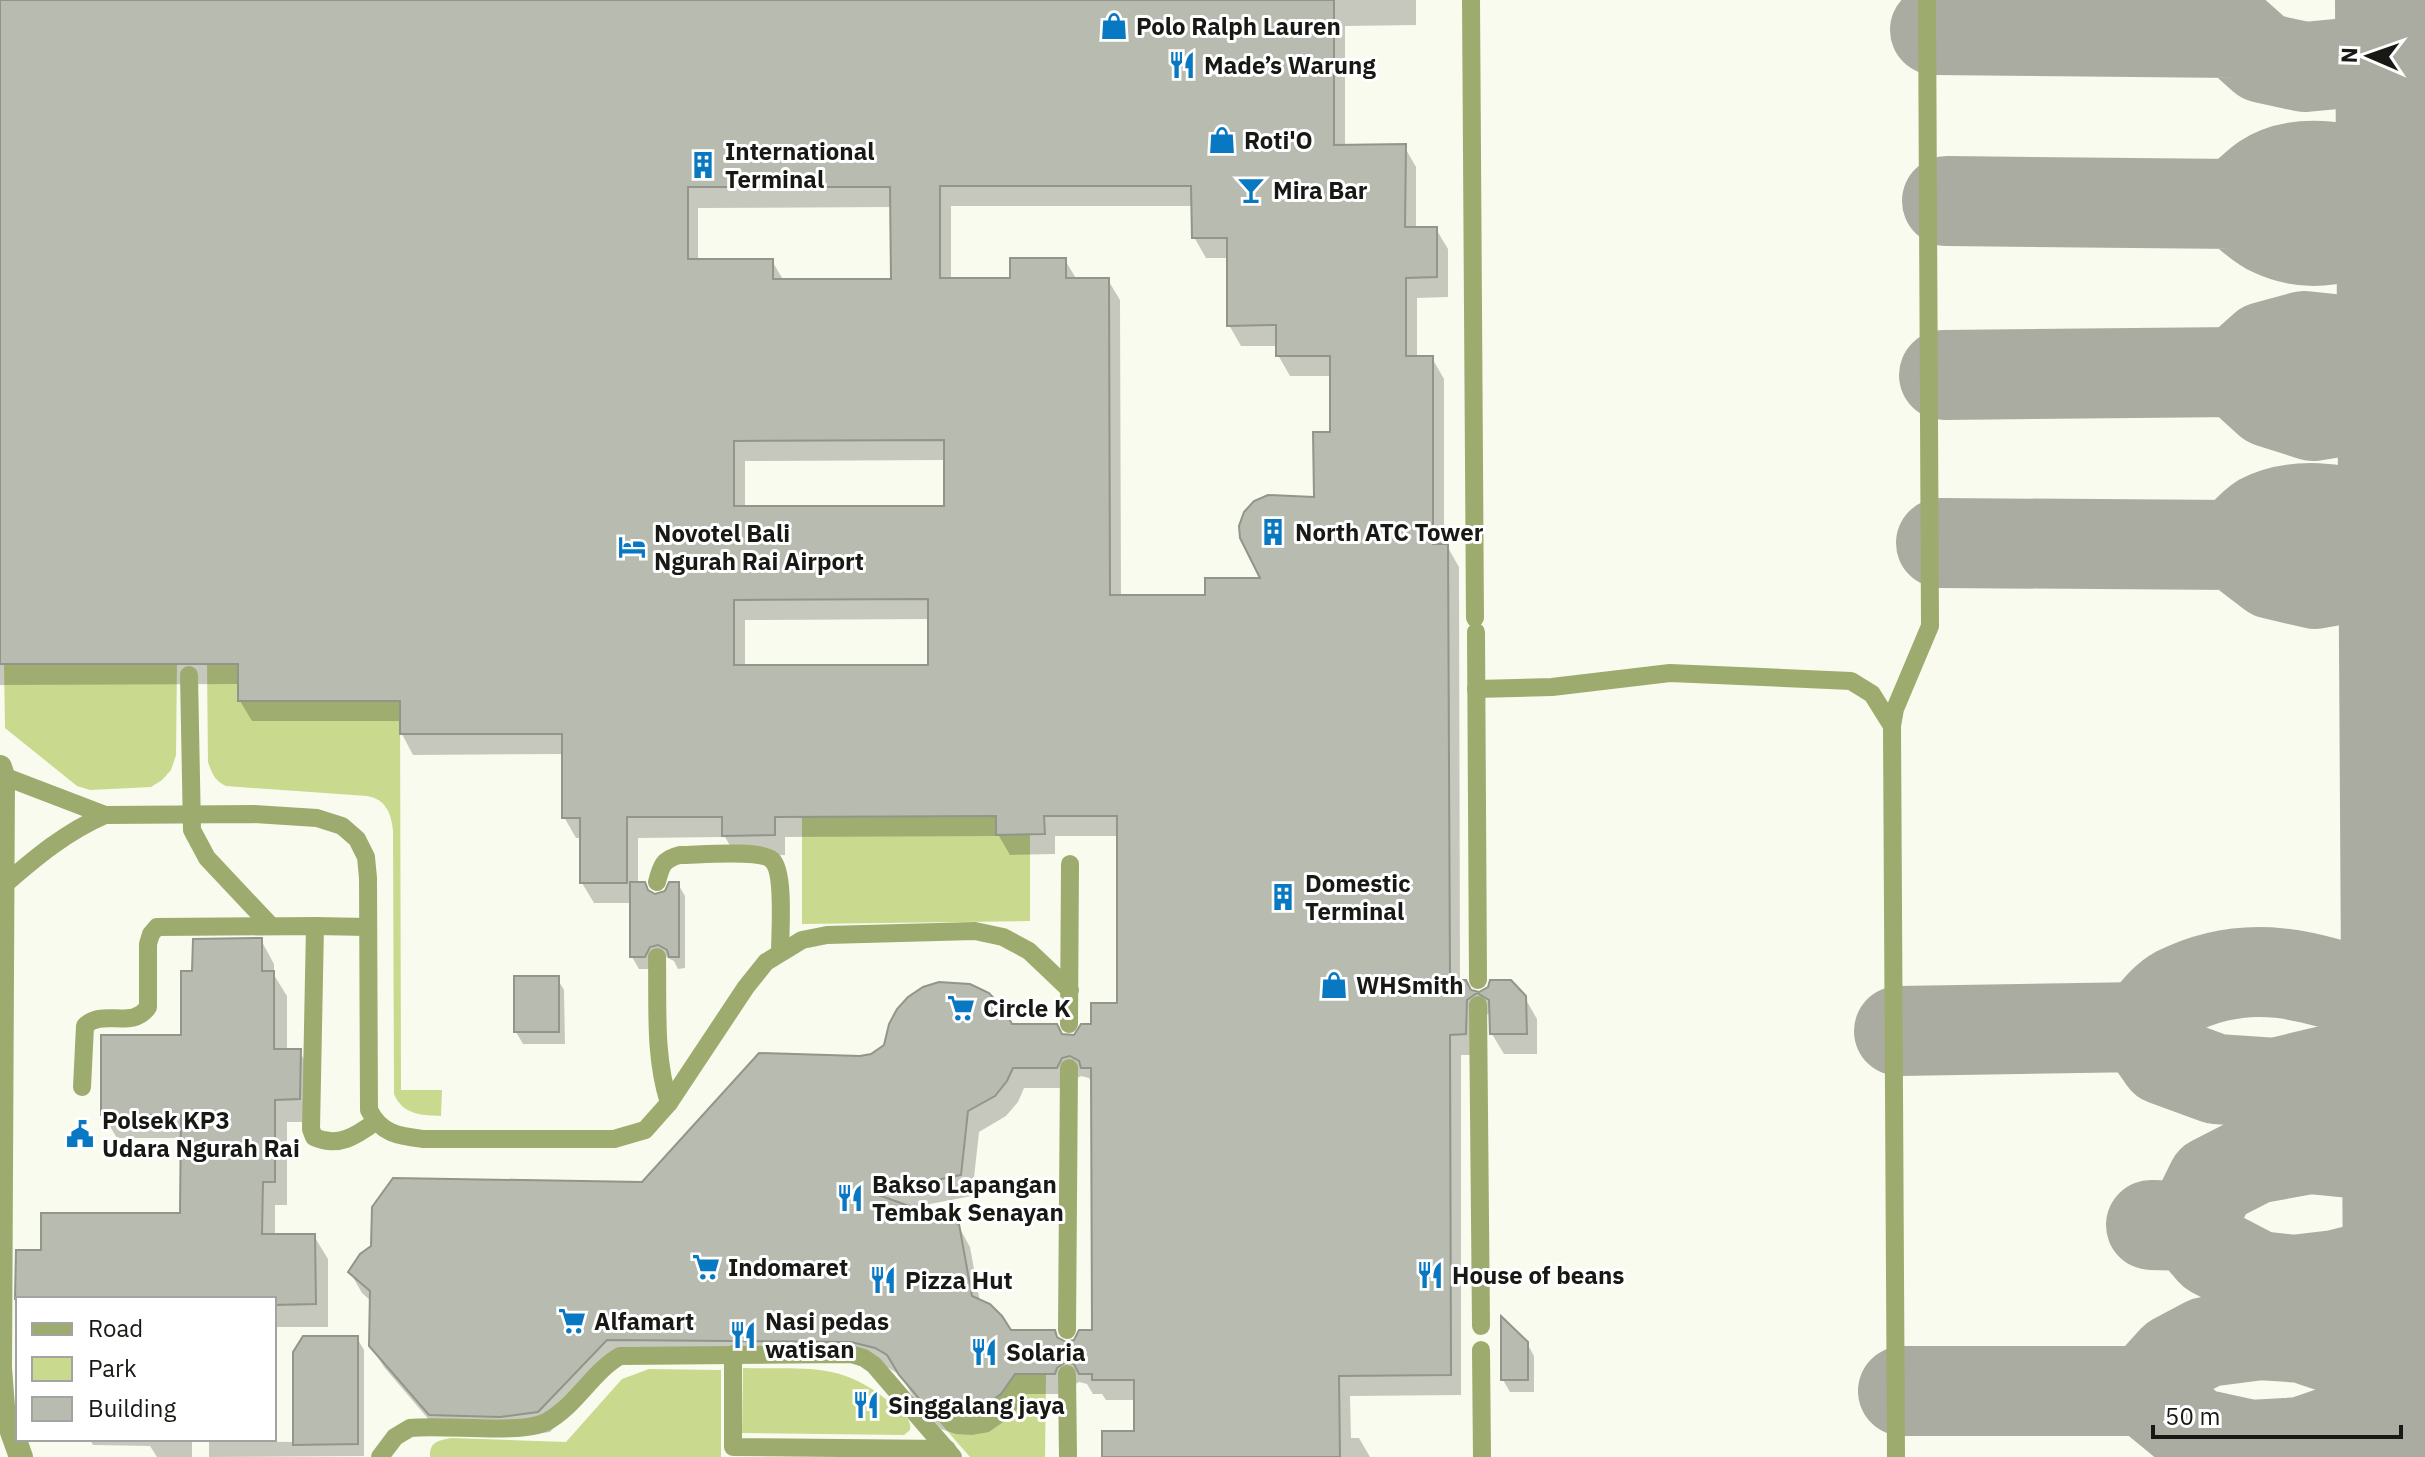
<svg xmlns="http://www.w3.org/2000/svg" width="2425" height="1457" viewBox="0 0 2425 1457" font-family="'IBM Plex Sans',sans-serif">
<rect width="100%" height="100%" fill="#f8fbee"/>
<g fill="#c9d98d">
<path d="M207 663H238L239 701H400L401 1090H442L441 1116C421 1115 403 1115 394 1094L393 830C391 812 385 799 367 796L226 786C215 781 212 774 208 762Z"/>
<polygon points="4,664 177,664 176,755 171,770 162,780 151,787 90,790 77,786 5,728"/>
<polygon points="996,816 996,835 1030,834 1030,921 802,924 802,817"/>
<path d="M743 1368C807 1370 842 1360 894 1406 903 1413 912 1419 910 1430L904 1435 742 1433Z"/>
<path d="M649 1369 721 1370V1457H430C429 1442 439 1440 452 1438L566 1442 622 1379Z"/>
<path d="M1013 1374H1046L1045 1457H970L928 1409C965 1421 996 1410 1013 1374Z"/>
</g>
<g fill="#0003" fill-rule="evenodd">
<path d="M0 0H1416V25L1345 26V147L1404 146 1416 167V229H1436L1448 249V297L1417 298V358H1432L1444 379V546H1447L1459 567 1460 982 1470 992 1479 994 1525 998 1537 1019V1054H1504L1492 1034 1491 1012 1478 1021 1477 1055H1461V1395L1350 1396 1351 1438H1359L1370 1457H1104L1136 1433V1400H1106L1102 1394H1093L1087 1384 1079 1382 1068 1388 1066 1394H1027L1013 1415 989 1432 972 1435 956 1434 941 1429 913 1396 901 1376 889 1368 876 1365 864 1362 619 1360 550 1432 513 1437 442 1435 384 1367 371 1346 372 1302 362 1293 350 1272 643 1184 860 1058 1012 1026 1063 1037 1077 1036 1119 1005V836H1055V854L1010 855 999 836 785 837V855L736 856 725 837 638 838V884L655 896 666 893 678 884 685 896V968L678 969 674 961 666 957 652 969H639L632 957V903H594L582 883V838H576L564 817V754L413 755 402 734V721H252L240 701V684L0 685ZM951 206H1193L1194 237 1206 258H1229V325L1241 346H1278V355L1290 376H1332V434L1316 499 1264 580 1207 597H1121L1120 300 1108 280H1077L1065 260 1012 280H951ZM893 207V281H784L772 261H698V208ZM946 460V508H745V461ZM930 619V667H745V620ZM1081 1076 1089 1078 1093 1085 1094 1332 1068 1344 1010 1332 980 1302 970 1247 958 1225 909 1208 972 1196 979 1132 1006 1116 1018 1102 1024 1088H1068L1070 1082Z"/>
<polygon points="261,940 274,964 274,975 287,996 287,1051 299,1051 313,1074 312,1122 287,1122 287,1205 275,1205 275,1236 314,1236 328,1259 328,1327 274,1327 274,1299 18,1300 18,1252 43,1252 182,1215 183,1138 117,1138 103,1115 183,1037 194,973"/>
<polygon points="557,978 564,990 565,1044 523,1044 516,1032"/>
<polygon points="357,1338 364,1350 364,1456 209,1457 209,1441 295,1442"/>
<polygon points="1527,1343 1534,1356 1534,1392 1510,1392 1503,1380"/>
<polygon points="90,1439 192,1439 192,1457 157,1457 150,1446 93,1445"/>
</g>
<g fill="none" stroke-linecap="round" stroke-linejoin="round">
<g stroke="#aaaca2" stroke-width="90">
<polyline points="2380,0 2389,1457"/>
<polyline points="1935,30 2235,33 2263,58 2305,67 2347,63 2380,48"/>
<path d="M1947 201 2235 204C2246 212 2258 225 2271 231 2309 249 2347 240 2382 221"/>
<path d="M2235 204C2245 196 2254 186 2264 179 2299 156 2345 168 2381 177"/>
<polyline points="2236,372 2264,347 2304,336 2333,339 2382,354"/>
<polyline points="1944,375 2236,372 2269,402 2313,416 2356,409 2383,390"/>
<polyline points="1941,543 2234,545 2272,574 2315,584 2354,577 2384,564"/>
<path d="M2234 545C2242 537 2251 525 2261 519 2299 499 2345 511 2384 519"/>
<path d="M2141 1027C2152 1016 2163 999 2176 992 2251 954 2314 977 2387 1002"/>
<polyline points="1899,1031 2141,1027 2164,1060 2216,1079 2275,1083 2338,1068 2387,1038"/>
<polyline points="2151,1225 2190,1226 2212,1252 2258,1276 2294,1280 2336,1275 2388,1262"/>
<polyline points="2190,1226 2212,1181 2255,1159 2310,1149 2361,1154 2388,1166"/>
<polyline points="1903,1391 2145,1391 2196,1433 2251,1445 2301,1442 2389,1412"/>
<polyline points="2145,1391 2174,1359 2206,1342 2260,1335 2303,1338 2389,1367"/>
</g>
</g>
<g fill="#b8bbaf" stroke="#929589" stroke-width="2" fill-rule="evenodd">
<path d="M0 0H1334V145L1406 144 1405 227H1437V277L1406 278V356H1433V544H1448L1450 980H1466L1471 990 1479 992 1488 987 1490 980H1511L1526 996 1527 1034H1490L1489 1000 1477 993 1467 1000 1466 1034 1450 1035 1451 1375 1339 1376 1340 1457H1102V1431H1134V1380H1092V1374H1079L1074 1364 1066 1362 1057 1368 1055 1374H1015L1001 1394 977 1411 959 1415 943 1414 927 1408 899 1375 887 1355 875 1348 851 1342 607 1340 538 1412 500 1417 429 1415 369 1346 370 1291 348 1272 360 1254 371 1246 372 1207 393 1178 642 1182 759 1053 860 1056 871 1054 884 1045 889 1024 897 1009 908 997 923 987 939 982 970 984 989 993 1003 1008 1012 1024H1057L1062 1034 1074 1035 1081 1024H1091V1003H1117V816H1044L1045 834 996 835V816L775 817V835L722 836V817H627V883H580V818H562V734H400V701H238V664H0ZM940 186H1191L1192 238H1227V326L1276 325V356H1330V432H1313L1314 497 1268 495 1254 501 1244 512 1239 526 1240 538 1260 578H1205V595H1110L1109 278H1066V258H1010V278H940ZM688 187H890L891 279H773V259H688ZM944 440V506H734V441ZM928 599V665H734V600ZM1070 1056 1079 1061 1081 1068H1091L1092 1330H1079L1074 1340 1066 1342 1057 1337 1055 1330H1011L1002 1316 990 1304 972 1296 959 1224 873 1193 961 1175 968 1111 995 1096 1007 1081 1013 1068H1057L1062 1058Z"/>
<polygon points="630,882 645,882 648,890 655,894 665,891 669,882 679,882 679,957 669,957 667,950 658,945 650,947 645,957 630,957"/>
<polygon points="262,938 262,971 274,971 274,1049 301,1049 300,1099 275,1100 275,1182 263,1182 262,1234 315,1234 316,1304 274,1305 274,1299 15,1299 16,1250 41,1250 41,1213 180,1213 181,1115 101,1115 101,1035 181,1035 181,971 192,971 193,939"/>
<rect x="514" y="976" width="45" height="56"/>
<polygon points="1501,1316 1528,1342 1528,1380 1501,1380"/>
<polygon points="303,1336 358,1336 358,1444 293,1445 293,1352"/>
</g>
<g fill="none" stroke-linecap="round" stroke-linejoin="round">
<g stroke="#9eab6e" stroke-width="18">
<polyline points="1471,0 1475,618"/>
<polyline points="1476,632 1478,980"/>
<polyline points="189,675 192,830 207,858 271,926"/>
<polyline points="1476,689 1552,687 1670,673 1851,681 1872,694 1892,726"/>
<path d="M3 776 105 815 254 814 317 818 342 826 357 839 366 857 368 878 369 1110C381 1134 399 1136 423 1139H614L645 1130 669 1103 746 987 766 962 802 940 827 935 975 931 1003 937 1029 951 1070 990"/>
<path d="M657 882C661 866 663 859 680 855 698 855 760 849 772 860 785 872 780 933 780 952"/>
<path d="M4 885C36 857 66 832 105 815"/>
<polyline points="315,926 368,927"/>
<path d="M657 957C658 1007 654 1056 669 1103"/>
<polyline points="1478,1005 1481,1326"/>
<polyline points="1069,1024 1070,864"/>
<path d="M82 1087 85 1026C102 1008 133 1030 148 1007V944L151 934 157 927 315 926 311 1129 314 1137C338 1148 356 1136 375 1122"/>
<polyline points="1067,1330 1069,1068"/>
<polyline points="1481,1350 1482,1457"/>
<polyline points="733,1354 733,1447 947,1449"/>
<polyline points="1067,1374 1068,1457"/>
<path d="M380 1457 395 1437 410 1428C444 1424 520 1435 546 1422 576 1406 592 1372 620 1356L851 1354 864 1358 874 1365 953 1457"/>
<polyline points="1896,1457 1892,726 1895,709 1930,626 1927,0"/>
</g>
<polyline stroke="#9eab6e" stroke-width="24" points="0,767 3,776 0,1368 3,1407 21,1457"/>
</g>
<defs>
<g id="shop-bare" transform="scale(2.16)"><path d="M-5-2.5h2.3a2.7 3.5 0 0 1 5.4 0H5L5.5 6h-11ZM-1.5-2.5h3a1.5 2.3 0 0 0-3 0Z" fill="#0978c2" stroke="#fff" stroke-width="2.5" paint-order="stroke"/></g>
<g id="restaurant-bare" transform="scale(2.16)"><path d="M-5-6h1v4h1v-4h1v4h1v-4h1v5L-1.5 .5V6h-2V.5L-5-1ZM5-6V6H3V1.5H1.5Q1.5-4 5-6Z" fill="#0978c2" stroke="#fff" stroke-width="2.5" paint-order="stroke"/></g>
<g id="building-bare" transform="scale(2.16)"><path d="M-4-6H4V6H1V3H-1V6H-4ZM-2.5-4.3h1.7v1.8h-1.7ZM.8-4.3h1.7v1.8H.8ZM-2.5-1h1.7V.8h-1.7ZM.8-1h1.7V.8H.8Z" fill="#0978c2" stroke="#fff" stroke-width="2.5" paint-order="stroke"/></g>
<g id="bar-bare" transform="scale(2.16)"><path d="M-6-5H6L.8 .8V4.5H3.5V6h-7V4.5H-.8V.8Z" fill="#0978c2" stroke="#fff" stroke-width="2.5" paint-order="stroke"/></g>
<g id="hotel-bare" transform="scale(2.16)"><path d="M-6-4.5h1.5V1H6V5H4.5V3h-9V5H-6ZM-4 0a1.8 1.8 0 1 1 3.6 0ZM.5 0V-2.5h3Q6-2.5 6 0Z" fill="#0978c2" stroke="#fff" stroke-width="2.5" paint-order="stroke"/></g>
<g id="supermarket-bare" transform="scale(2.16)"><path d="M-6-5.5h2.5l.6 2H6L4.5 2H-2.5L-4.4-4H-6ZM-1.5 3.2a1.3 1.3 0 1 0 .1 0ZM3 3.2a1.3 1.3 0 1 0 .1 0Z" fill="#0978c2" stroke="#fff" stroke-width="2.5" paint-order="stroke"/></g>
<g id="civic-bare" transform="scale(2.16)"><path d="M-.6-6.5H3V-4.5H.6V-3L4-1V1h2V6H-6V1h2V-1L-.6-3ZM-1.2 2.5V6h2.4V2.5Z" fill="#0978c2" stroke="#fff" stroke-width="2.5" paint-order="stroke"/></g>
</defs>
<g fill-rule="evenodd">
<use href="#shop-bare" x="1114" y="26"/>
<use href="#restaurant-bare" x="1182" y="65"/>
<use href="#shop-bare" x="1222" y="140"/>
<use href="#building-bare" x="703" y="165"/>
<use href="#bar-bare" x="1251" y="190"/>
<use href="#building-bare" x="1273" y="532"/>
<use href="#hotel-bare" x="632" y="547"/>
<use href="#building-bare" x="1283" y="897"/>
<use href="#shop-bare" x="1334" y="985"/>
<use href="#supermarket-bare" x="961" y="1008"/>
<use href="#civic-bare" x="80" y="1134"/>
<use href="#restaurant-bare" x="850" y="1198"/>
<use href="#supermarket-bare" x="706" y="1267"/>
<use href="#restaurant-bare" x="1430" y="1275"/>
<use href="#restaurant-bare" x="883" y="1280"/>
<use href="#supermarket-bare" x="572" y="1321"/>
<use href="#restaurant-bare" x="743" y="1335"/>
<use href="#restaurant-bare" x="984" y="1352"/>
<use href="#restaurant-bare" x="866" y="1405"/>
</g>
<g text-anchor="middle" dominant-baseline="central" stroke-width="6" stroke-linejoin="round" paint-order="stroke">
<g font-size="24" font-weight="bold" fill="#181914" stroke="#fff" text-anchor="start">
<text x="1136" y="26">Polo Ralph Lauren</text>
<text x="1204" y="65">Made’s Warung</text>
<text x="1244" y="140">Roti'O</text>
<text x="725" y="151">International<tspan x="725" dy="28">Terminal</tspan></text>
<text x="1273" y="190">Mira Bar</text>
<text x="1295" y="532">North ATC Tower</text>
<text x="654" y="533">Novotel Bali<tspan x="654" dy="28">Ngurah Rai Airport</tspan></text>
<text x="1305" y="883">Domestic<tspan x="1305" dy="28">Terminal</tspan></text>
<text x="1356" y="985">WHSmith</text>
<text x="983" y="1008">Circle K</text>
<text x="102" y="1120">Polsek KP3<tspan x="102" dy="28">Udara Ngurah Rai</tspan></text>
<text x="872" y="1184">Bakso Lapangan<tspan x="872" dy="28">Tembak Senayan</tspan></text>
<text x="728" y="1267">Indomaret</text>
<text x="1452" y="1275">House of beans</text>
<text x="905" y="1280">Pizza Hut</text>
<text x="594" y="1321">Alfamart</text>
<text x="765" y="1321">Nasi pedas<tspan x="765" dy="28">watisan</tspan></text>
<text x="1006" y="1352">Solaria</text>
<text x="888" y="1405">Singgalang jaya</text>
</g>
</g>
<rect x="16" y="1297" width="260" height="144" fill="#ffffff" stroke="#a3a3a1" stroke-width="2"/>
<rect x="32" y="1323" width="40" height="12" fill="#9eab6e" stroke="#a3a3a1" stroke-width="2"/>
<text x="88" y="1337" font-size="24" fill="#181914">Road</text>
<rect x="32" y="1357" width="40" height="24" fill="#c9d98d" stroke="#a3a3a1" stroke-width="2"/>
<text x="88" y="1377" font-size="24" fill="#181914">Park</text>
<rect x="32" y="1397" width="40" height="24" fill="#b8bbaf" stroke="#a3a3a1" stroke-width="2"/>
<text x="88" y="1417" font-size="24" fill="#181914">Building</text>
<g transform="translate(2369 56) rotate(272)" stroke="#ffffff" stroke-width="6" paint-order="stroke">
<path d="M0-6L14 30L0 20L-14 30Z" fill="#181914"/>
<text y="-12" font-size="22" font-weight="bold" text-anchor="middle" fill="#181914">N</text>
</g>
<path d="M2153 1425v12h248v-12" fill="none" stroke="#181914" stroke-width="4"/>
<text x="2165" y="1425" font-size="24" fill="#181914" stroke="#ffffff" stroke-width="6" paint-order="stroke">50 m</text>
</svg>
